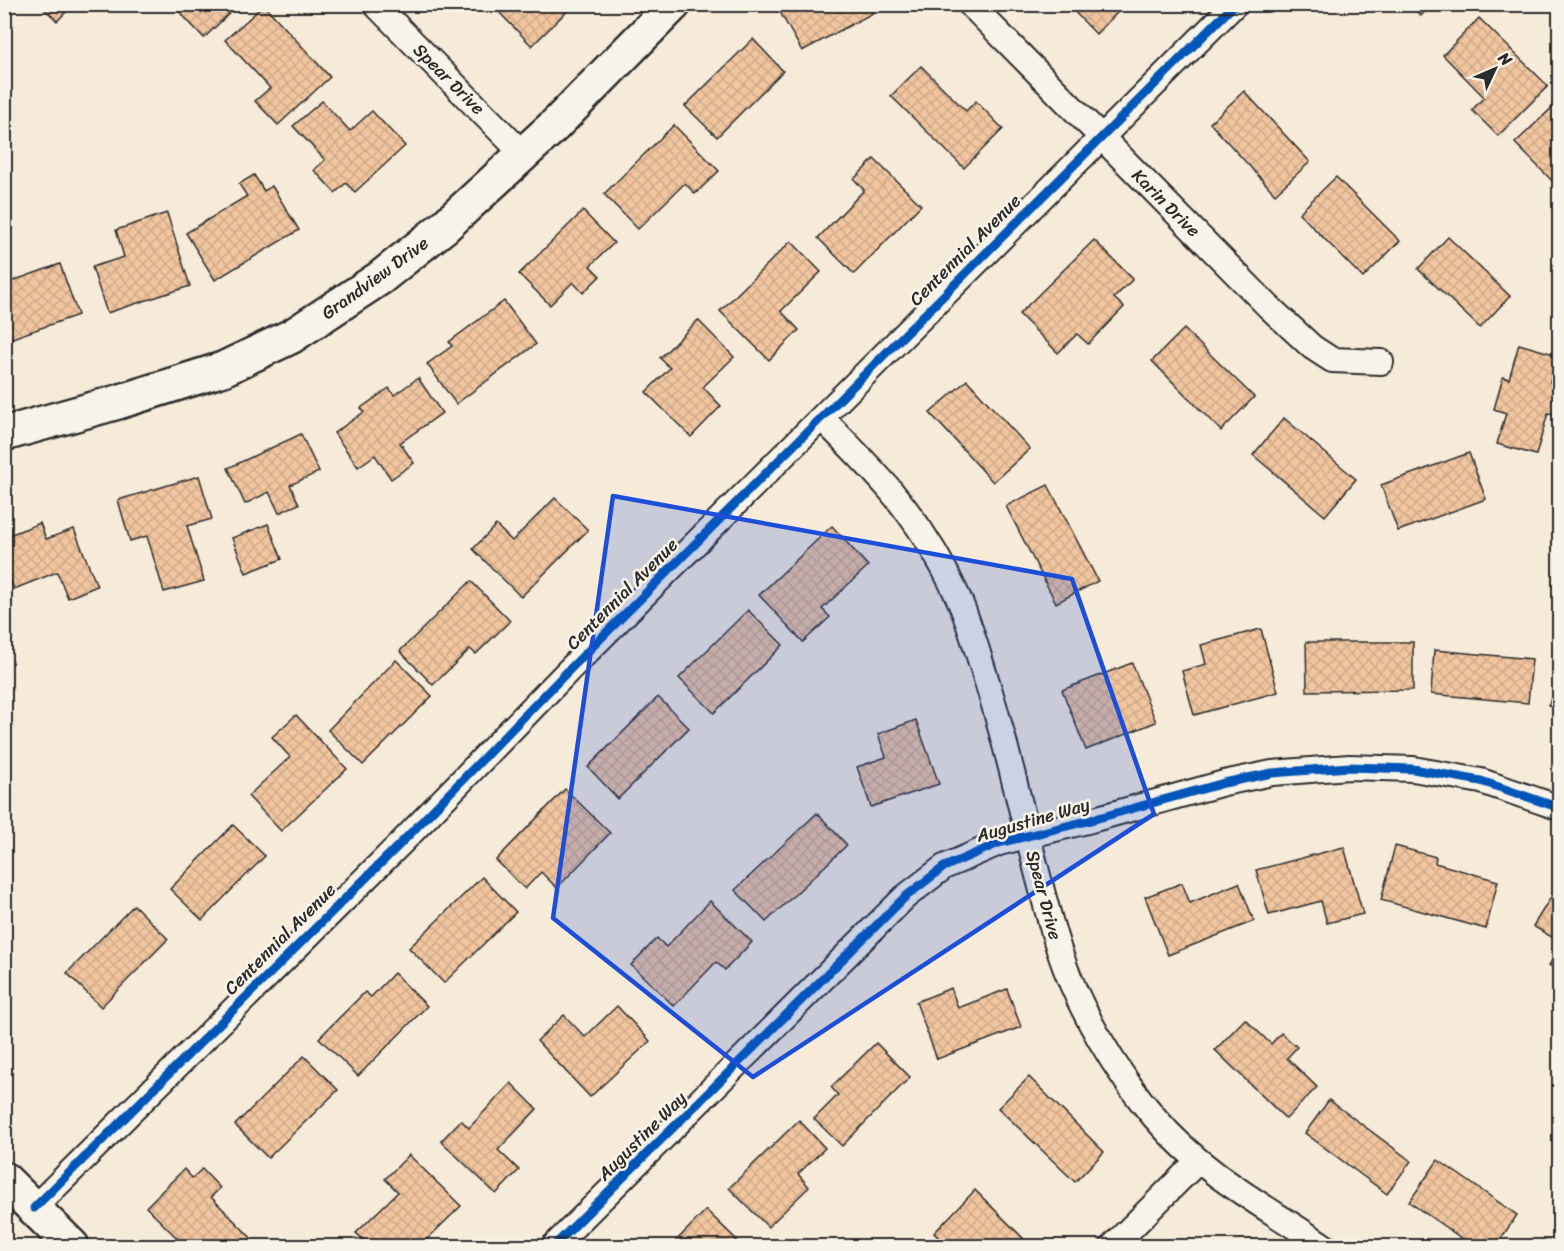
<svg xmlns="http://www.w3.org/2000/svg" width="1564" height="1251" viewBox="0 0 1564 1251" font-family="Sriracha,sans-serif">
<defs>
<pattern id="building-cross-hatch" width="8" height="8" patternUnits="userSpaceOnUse" patternTransform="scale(1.5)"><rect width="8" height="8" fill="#f0c59f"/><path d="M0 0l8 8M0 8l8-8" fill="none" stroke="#cea989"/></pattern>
</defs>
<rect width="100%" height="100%" fill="#f6ead9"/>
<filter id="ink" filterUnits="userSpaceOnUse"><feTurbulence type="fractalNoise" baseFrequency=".0167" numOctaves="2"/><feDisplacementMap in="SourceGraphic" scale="12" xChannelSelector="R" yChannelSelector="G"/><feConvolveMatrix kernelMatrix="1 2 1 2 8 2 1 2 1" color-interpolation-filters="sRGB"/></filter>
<g filter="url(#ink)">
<g fill="url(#building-cross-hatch)" stroke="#2b2b2b" stroke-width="1.5">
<polygon points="40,4 74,4 57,21"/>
<polygon points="172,4 239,4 204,38"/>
<polygon points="503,4 574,4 532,46 497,10"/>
<polygon points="793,4 868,4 873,13 802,51 780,12"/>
<polygon points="1067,4 1126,4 1096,34"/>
<polygon points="1410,4 1432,4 1421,16"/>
<polygon points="264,5 330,77 278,125 255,101 270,88 225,40"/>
<polygon points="1479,18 1548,86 1498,136 1472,110 1484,97 1443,55"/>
<polygon points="753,39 783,71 717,137 685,106"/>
<polygon points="921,66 966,111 976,101 1003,129 964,168 891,96"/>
<polygon points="1244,91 1310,162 1275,194 1210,123"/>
<polygon points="1560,100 1560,189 1515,143"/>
<polygon points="322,101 350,131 372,111 405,146 355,192 346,183 335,193 314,170 325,160 293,126"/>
<polygon points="674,125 719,171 695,194 685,183 638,229 604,194"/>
<polygon points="874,159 921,205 854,274 818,238 864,190 854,179"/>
<polygon points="254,175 264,191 272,186 299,230 215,280 186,233 247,196 239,184"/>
<polygon points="1336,177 1400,241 1363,278 1299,213"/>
<polygon points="583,211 614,243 590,266 600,276 583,293 573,282 550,305 519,274"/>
<polygon points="167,213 190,286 107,313 92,267 124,257 116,230"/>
<polygon points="1448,237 1510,296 1480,328 1418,269"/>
<polygon points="1094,240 1133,279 1114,298 1124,307 1088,344 1077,334 1058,353 1019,314"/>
<polygon points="791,241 821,272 781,311 799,330 769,360 720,311"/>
<polygon points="60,264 78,315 4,341 4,284"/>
<polygon points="504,301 536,344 456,404 427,364 452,346 449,342"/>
<polygon points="698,320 734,357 703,387 721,406 691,437 646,392 670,368 660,358"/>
<polygon points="1184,329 1254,397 1221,431 1152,361"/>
<polygon points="1519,344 1557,355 1550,382 1560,385 1560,416 1548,413 1536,455 1497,444 1506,413 1494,409 1503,377 1509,379"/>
<polygon points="418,378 442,413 400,443 414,463 391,479 375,455 358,467 334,433 364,412 361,408 389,388 394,395"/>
<polygon points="967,380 1030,449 993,482 930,413"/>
<polygon points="1284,418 1356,479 1325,516 1253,455"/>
<polygon points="301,434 319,472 290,485 299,504 279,513 269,492 245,504 228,468"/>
<polygon points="1469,453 1486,499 1398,531 1381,485"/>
<polygon points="199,476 212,519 187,526 204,581 164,592 147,536 130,541 118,500"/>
<polygon points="1048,485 1098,581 1056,603 1006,506"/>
<polygon points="555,498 588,530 521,597 473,549 496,525 512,541"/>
<polygon points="40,523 46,539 74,529 97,586 68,598 57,572 14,589 4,564 4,537"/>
<polygon points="268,524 282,559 246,573 232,538"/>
<polygon points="832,526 868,566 822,609 830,617 803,642 759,595"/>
<polygon points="471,581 510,621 476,654 470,649 433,685 400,651"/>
<polygon points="748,610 783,645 714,713 679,678"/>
<polygon points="1261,629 1278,692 1194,715 1182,671 1206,664 1201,645"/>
<polygon points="1306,642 1413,642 1413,690 1307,691"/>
<polygon points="1434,650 1532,659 1528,703 1431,694"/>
<polygon points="396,660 432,696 363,765 328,730"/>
<polygon points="1132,663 1156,722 1086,750 1062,690"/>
<polygon points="1560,683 1560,711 1548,705"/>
<polygon points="658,697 689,728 618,799 588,767"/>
<polygon points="296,715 347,769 281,831 248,796 290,757 272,737"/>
<polygon points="916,720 939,784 871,807 857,767 886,757 878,734"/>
<polygon points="565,789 610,833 557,888 541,872 525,889 496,860"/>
<polygon points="817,813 847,845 766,922 735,890"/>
<polygon points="233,825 265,856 202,920 170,889"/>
<polygon points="1395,846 1436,857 1435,863 1498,881 1486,929 1381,900"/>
<polygon points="1344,847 1363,914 1327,923 1321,901 1269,915 1256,870"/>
<polygon points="482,877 516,912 444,983 409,948"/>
<polygon points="1182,883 1190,903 1239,883 1254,921 1168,955 1145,897"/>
<polygon points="1556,889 1560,891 1560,942 1533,926"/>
<polygon points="710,901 752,942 725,970 716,962 674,1006 631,965 657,938 666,947"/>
<polygon points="134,905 168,939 101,1007 67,973"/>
<polygon points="1560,949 1560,972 1549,965"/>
<polygon points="394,973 427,1006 358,1076 319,1038 365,992 371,997"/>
<polygon points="951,988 958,1008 1007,989 1021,1027 937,1059 916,1002"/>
<polygon points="617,1006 650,1041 590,1097 537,1041 564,1015 585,1037"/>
<polygon points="1245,1019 1271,1044 1281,1033 1297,1047 1287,1058 1317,1087 1286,1119 1215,1050"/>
<polygon points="876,1043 910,1077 842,1146 814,1119 838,1095 831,1087"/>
<polygon points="304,1056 338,1090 268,1158 235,1125"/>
<polygon points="1029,1077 1104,1152 1075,1182 998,1108"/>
<polygon points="511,1083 537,1109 498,1150 519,1170 496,1194 441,1141 461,1120 469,1128"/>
<polygon points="1329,1100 1411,1161 1387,1194 1305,1133"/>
<polygon points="799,1120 825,1148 798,1174 809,1187 768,1227 729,1188"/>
<polygon points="409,1155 461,1206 421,1245 423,1246 370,1246 356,1233 398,1192 385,1179"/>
<polygon points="1438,1160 1517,1215 1496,1246 1473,1246 1409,1202"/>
<polygon points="184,1169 192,1178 202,1169 220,1188 211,1197 257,1244 254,1246 185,1246 146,1207"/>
<polygon points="975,1190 1023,1238 1014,1246 947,1246 934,1233"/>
<polygon points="706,1210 737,1240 730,1246 671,1246"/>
</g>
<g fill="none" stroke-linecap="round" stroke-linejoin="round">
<g stroke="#2b2b2b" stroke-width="28">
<g id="street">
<polyline points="375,4 523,154"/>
<polyline points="970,4 1269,307 1312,347 1332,360 1381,362"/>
<path d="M822 418C845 442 869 465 891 491 917 522 941 560 958 597 970 624 978 654 987 682 1015 770 1031 862 1059 950 1078 1008 1116 1073 1156 1119 1205 1176 1264 1205 1324 1246"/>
<polyline points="34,1208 404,840 568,671 1235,4"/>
<polyline points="554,1246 905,897 944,867 999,843 1091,820 1224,783 1272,773 1349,767 1413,769 1481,781 1560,808"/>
<polyline points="1113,1246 1198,1161"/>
</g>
</g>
<g stroke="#2b2b2b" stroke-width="38">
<g id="secondary">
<polyline points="4,434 118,402 223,369 292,336 380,278 444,227 555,125 674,4"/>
<polyline points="4,1179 72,1246"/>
</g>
</g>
<use href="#street" stroke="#f7f3e8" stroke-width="24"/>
<use href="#secondary" stroke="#f7f3e8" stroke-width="33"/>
<g stroke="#f7f3e8" stroke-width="13">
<g id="cycleway">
<polyline points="34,1208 404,840 568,671 1235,4"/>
<polyline points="554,1246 905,897 944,867 999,843 1091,820 1224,783 1272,773 1349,767 1413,769 1481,781 1560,808"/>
</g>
</g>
<use href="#cycleway" stroke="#0057b8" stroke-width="9"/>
</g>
</g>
<path fill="#1d4ed8" fill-opacity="0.2" stroke="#1d4ed8" stroke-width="4.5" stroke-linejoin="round" d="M613 496 1072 579 1154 814 753 1077 553 918Z"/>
<g text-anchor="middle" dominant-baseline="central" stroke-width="5" stroke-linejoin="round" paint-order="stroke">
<g font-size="18" fill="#2b2b2b" stroke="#f7f3e8">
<text transform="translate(449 79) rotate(45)">Spear Drive</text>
<text transform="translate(1166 203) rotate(45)">Karin Drive</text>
<text transform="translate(965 250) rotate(-45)">Centennial Avenue</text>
<text transform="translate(375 278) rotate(-36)">Grandview Drive</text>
<text transform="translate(622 594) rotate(-45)">Centennial Avenue</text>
<text transform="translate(1033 820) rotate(-16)">Augustine Way</text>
<text transform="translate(1044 895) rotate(75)">Spear Drive</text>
<text transform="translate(280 939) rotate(-45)">Centennial Avenue</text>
<text transform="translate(642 1136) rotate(-45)">Augustine Way</text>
</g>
</g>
<rect width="1564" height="1251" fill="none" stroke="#f7f3e8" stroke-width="24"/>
<rect x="12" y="12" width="1540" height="1227" fill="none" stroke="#2b2b2b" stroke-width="2" filter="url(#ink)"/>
<g transform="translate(1495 69) rotate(46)" stroke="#f7f3e8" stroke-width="4.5" paint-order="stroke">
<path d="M0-4.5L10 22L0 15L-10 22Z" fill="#2b2b2b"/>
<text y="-9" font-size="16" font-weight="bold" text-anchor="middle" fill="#2b2b2b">N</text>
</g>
</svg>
